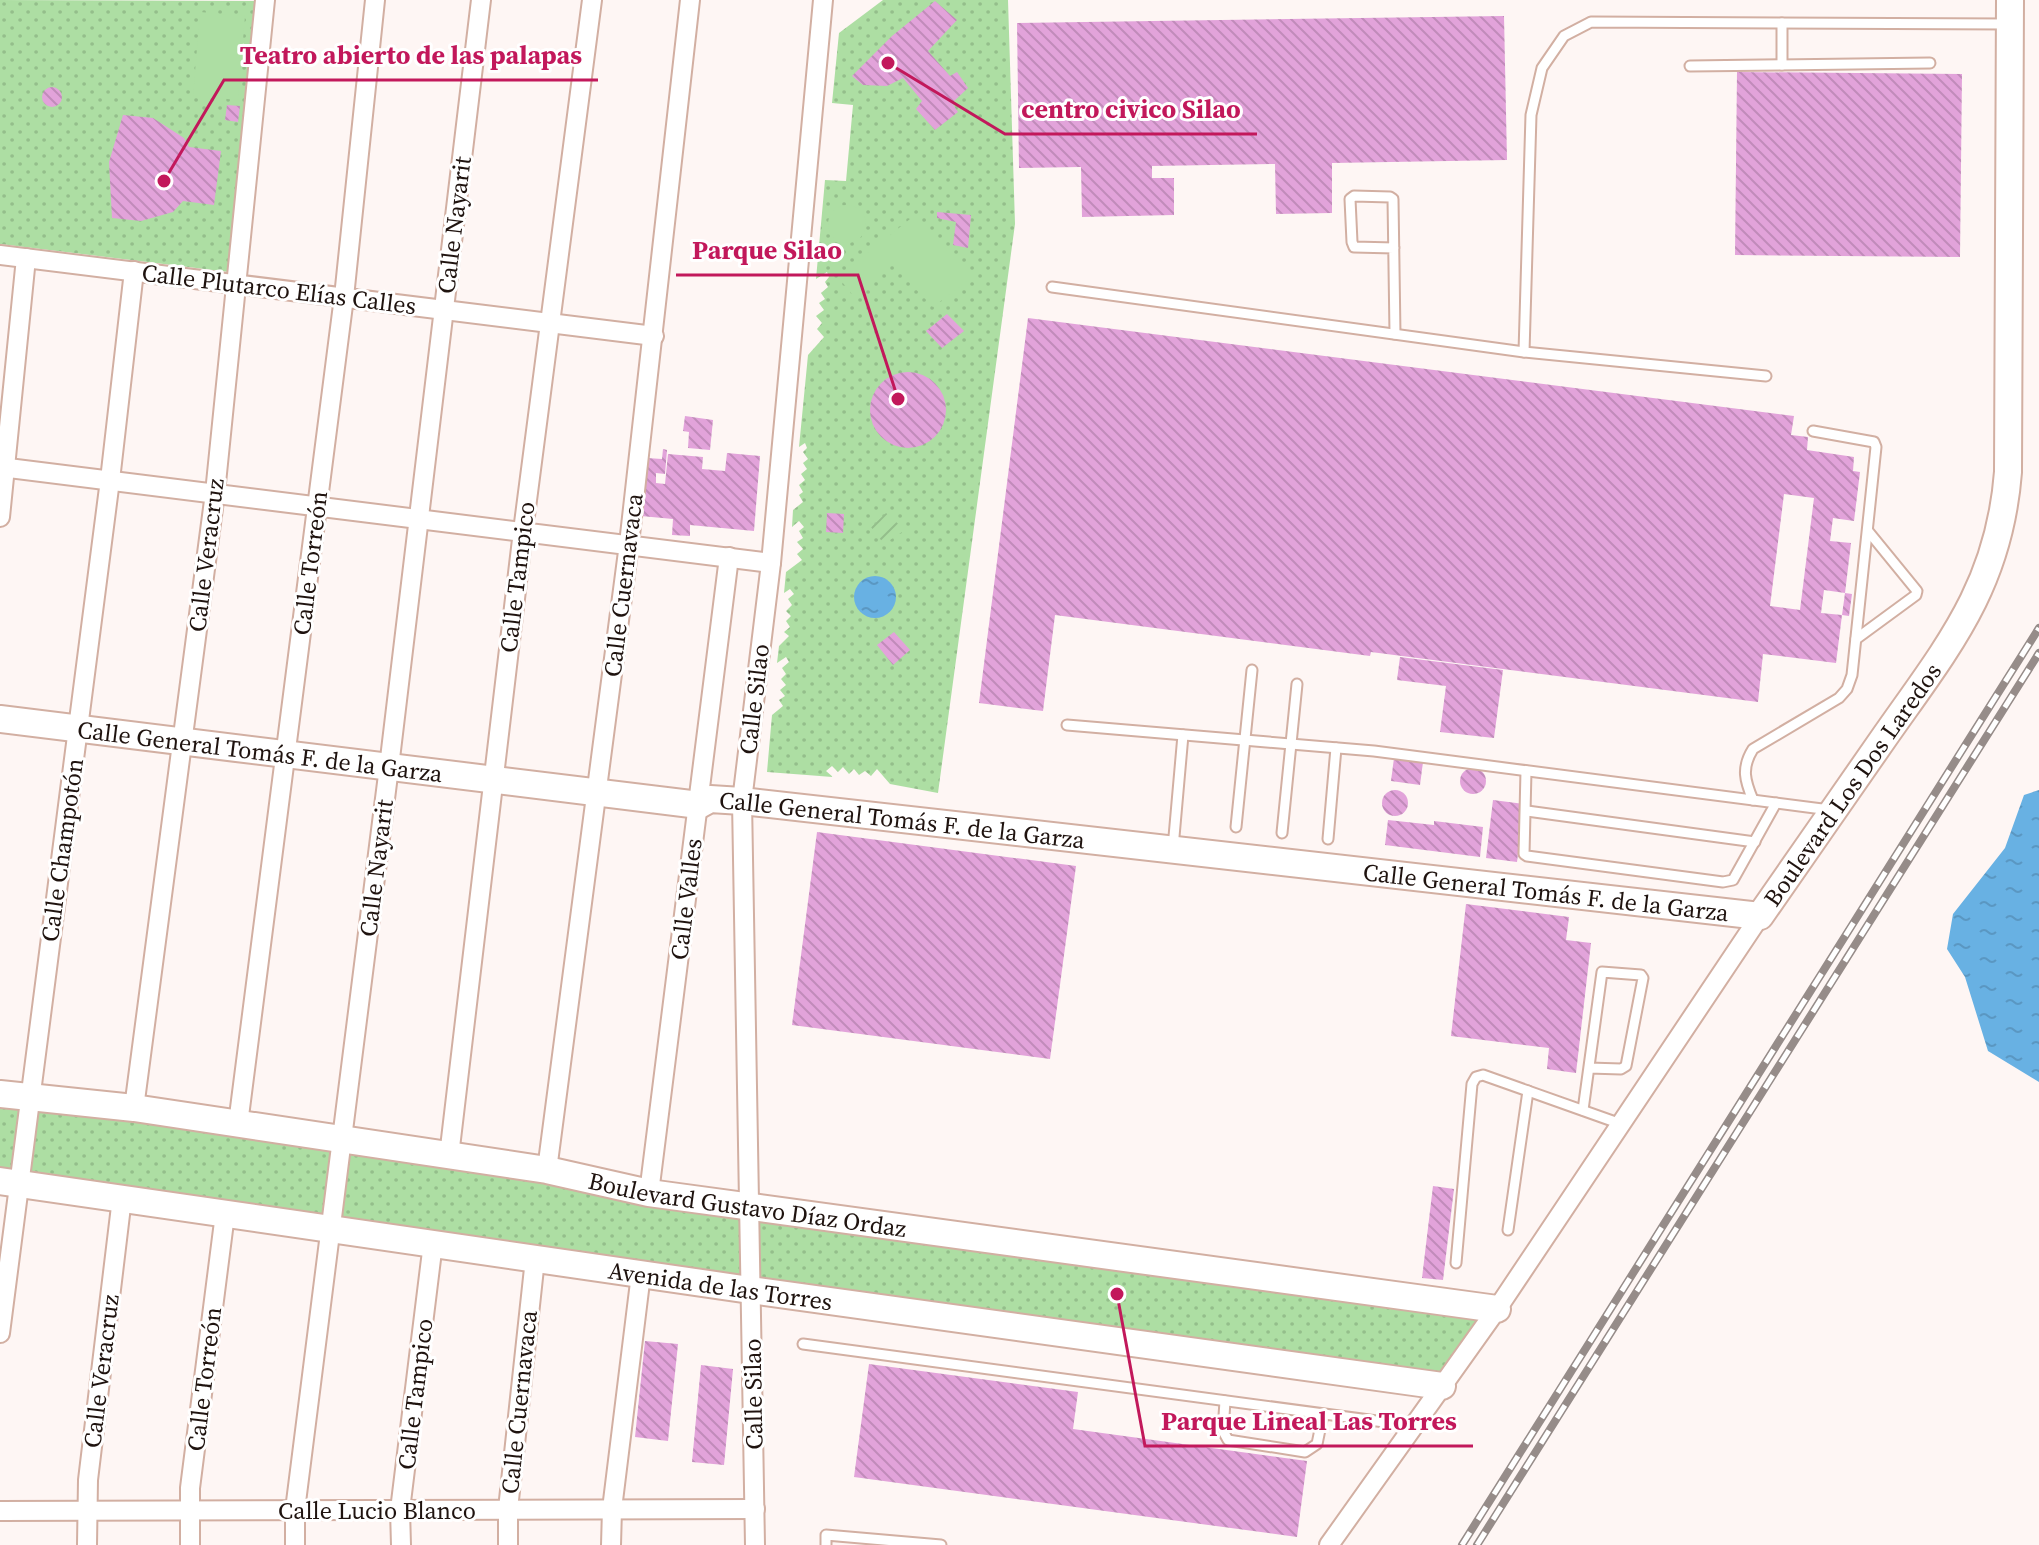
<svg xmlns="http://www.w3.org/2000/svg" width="2039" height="1545" viewBox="0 0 2039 1545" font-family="'Source Serif 4',serif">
<defs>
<pattern id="park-dots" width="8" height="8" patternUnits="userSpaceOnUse" patternTransform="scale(2)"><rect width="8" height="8" fill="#addea3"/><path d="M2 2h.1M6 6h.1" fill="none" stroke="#94be8b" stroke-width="1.8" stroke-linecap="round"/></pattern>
<pattern id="garden-furrows" width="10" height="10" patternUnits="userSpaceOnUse" patternTransform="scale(2)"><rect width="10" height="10" fill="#addea3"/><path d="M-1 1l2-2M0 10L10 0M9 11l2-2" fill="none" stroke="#94be8b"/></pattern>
<pattern id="water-ripples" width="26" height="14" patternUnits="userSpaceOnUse" patternTransform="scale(2)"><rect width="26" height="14" fill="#68b1e3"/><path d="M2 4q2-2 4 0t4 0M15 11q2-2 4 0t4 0" fill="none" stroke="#5a97c2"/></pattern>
<pattern id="building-back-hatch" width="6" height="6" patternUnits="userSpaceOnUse" patternTransform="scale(2)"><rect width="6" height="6" fill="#e2a3da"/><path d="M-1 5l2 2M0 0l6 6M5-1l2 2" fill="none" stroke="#c18bba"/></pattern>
</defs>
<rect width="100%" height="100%" fill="#fef6f4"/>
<g fill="url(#park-dots)">
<polygon points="0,0 258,1 229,272 0,244"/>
<polygon points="883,0 1008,0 1015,224 938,793 890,784 877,769 871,776 865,771 859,775 854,769 849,774 843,767 838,772 832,766 826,771 833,777 767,772 772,715 783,706 779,700 785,696 780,690 786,685 781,679 786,674 782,668 789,662 786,657 777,663 779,646 789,636 784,632 790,627 786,621 791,616 786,611 792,605 788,599 794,594 790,589 784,593 786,572 802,560 797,554 803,549 797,542 803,538 799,531 804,527 799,521 792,527 793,510 803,502 799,495 803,492 799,485 805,480 801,474 807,469 803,463 808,459 803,452 807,448 805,443 799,447 808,355 824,337 817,329 822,323 816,316 824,310 819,303 825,299 821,293 828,287 825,282 829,277 827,272 816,279 825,180 846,181 853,105 832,103 839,33"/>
<polygon points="0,1103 751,1209 1486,1308 1439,1379 0,1172"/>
</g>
<polygon fill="url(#garden-furrows)" points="886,513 905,530 884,544 871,527"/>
<g fill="#addea3">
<polygon points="200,12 245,16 238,100 193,96"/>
<circle cx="847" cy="224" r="19"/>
<polygon points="915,215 971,278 933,307 892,264 855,298 838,277"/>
</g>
<g fill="url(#water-ripples)">
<circle cx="875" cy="597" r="21"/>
<polygon points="2039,790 2039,1082 1988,1051 1965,977 1947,949 1953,914 2005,848 2024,795"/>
</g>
<g fill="url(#building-back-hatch)" fill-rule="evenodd">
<polygon points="935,1 957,20 928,51 950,76 957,72 968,88 952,103 958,112 935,130 916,109 922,101 903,78 887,86 863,85 852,76 892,36"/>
<polygon points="1504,16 1507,160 1332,163 1332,213 1276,214 1275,164 1152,166 1152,178 1174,178 1174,215 1082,217 1081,167 1019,168 1017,23"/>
<polygon points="1737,72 1962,74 1960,257 1735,255"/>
<circle cx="52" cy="97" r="10"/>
<polygon points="227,105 240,106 238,122 225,120"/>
<polygon points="123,115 153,118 184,138 189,147 221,151 214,205 183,201 173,212 141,221 112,218 109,162"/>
<polygon points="937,212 971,215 968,248 953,245 956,222 937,218"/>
<polygon points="947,314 964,331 942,348 926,331"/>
<path d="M1028 318 1794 416 1791 435 1808 437 1807 450 1854 457 1853 471 1860 472 1854 521 1833 518 1830 541 1851 543 1845 593 1852 594 1849 616 1842 615 1845 593 1824 590 1821 613 1842 615 1836 663 1763 654 1758 702 1371 652 1370 656 1055 615 1043 711 979 703ZM1784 494 1814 498 1800 610 1770 606Z"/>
<circle cx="908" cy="410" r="38"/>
<polygon points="685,416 713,420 710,450 688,448 689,432 683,431"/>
<polygon points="663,449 667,450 665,474 656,473 656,483 665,484 668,454 703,457 702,469 725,471 727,453 760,456 754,531 690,525 690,536 672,535 673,519 641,516 647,458 662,459"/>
<polygon points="827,513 844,514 843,533 826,532"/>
<polygon points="894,632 910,650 893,665 877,645"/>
<polygon points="1400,657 1503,670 1494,738 1440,732 1446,686 1397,680"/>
<polygon points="1394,758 1423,762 1420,785 1391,781"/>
<circle cx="1473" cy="781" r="13"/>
<circle cx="1395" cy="803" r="13"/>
<polygon points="1493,800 1524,804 1517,862 1486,858"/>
<polygon points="1388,820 1434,825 1434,821 1483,827 1480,857 1385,845"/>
<polygon points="817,832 1076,866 1050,1059 792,1025"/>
<polygon points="1466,904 1569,917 1566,940 1591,943 1576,1073 1547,1069 1549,1048 1451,1036"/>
<polygon points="1433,1186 1454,1189 1443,1280 1422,1278"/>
<polygon points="645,1341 678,1344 668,1441 635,1437"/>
<polygon points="869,1364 1078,1392 1073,1429 1307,1461 1297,1537 854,1477"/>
<polygon points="701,1365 733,1369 724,1465 692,1462"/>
</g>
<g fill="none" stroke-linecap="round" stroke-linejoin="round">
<g stroke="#d2afa2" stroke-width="13">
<g id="lane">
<polyline points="1782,23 1782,65"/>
<polyline points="1690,66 1930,63"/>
<polyline points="1394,248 1354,247 1352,242 1350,199 1354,196 1390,197 1393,199 1395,334"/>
<polyline points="1052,287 1524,352 1766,376"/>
<polyline points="1524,352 1531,115 1542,68 1564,36 1591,22 2007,24"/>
<polyline points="1856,639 1916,595 1917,591 1868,531"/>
<polyline points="1067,725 1374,751 1830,810"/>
<polyline points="1526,771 1524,854 1527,856 1723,882 1733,880 1776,803"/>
<path d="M1753 800C1745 781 1741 768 1753 749L1839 698 1847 689 1852 675 1876 447 1874 442 1813 431"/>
<polyline points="1527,811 1755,842"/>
<polyline points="1236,827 1252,670"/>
<polyline points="1282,833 1297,684"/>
<polyline points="1328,839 1336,748"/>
<polyline points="1173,848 1183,735"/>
<polyline points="1583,1110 1602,972 1641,975 1643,978 1626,1066 1621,1069 1589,1068"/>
<polyline points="1508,1230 1528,1091"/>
<polyline points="1456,1263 1472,1084 1476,1077 1483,1075 1621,1124"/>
<polyline points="803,1344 1414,1426"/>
<polyline points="1225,1401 1223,1431 1228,1440 1305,1452 1317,1444 1323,1415"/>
<polyline points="826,1545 826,1535 941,1545"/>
</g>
</g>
<g stroke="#d2afa2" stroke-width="22">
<g id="street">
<polyline points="0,255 654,336"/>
<polyline points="0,467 771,563"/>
<polyline points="0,517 26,258"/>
<polyline points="134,1108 215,493 265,0"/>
<polyline points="238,1124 344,297 375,0"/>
<polyline points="449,1156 523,531 592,0"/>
<polyline points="547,1170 629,544 690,0"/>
<polyline points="649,1193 729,557"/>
<polyline points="0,1333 110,480 134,271"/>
<polyline points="0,1511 755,1509"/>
<polyline points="87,1545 88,1480 122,1198"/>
<polyline points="190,1545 190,1488 225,1214"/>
<polyline points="295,1545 295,1510 389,767 481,0"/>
<polyline points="401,1545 400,1510 433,1243"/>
<polyline points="508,1545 508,1509 535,1259"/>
<polyline points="611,1545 612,1509 641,1274"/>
<polyline points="755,1545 742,801 771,563 823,0"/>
<polyline points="1329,1545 1497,1309 1760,916"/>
</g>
</g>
<g stroke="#d2afa2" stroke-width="30">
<g id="secondary">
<path id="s1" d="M0 719 699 805 710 799 742 801 1760 916C1800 858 1841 800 1881 742 1945 650 1999 589 2008 472L2010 0"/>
<path id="s2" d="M0 1094 134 1108 547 1170 649 1193 1497 1309"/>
<path id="s3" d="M0 1181 750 1290 1442 1386"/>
</g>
</g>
<use href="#lane" stroke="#fff" stroke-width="9"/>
<use href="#street" stroke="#fff" stroke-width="18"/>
<use href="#secondary" stroke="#fff" stroke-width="26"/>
<g stroke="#968c89" stroke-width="8">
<g id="rail">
<polyline points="1462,1545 2039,628"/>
<polyline points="1477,1545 2039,653"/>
</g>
</g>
<use href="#rail" stroke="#fff" stroke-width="5" stroke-dasharray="15" stroke-linecap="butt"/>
</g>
<g text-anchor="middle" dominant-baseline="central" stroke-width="6" stroke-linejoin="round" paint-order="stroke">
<g font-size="24" fill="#1f130f" stroke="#fff">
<text transform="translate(454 225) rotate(-83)">Calle Nayarit</text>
<text transform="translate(279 289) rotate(7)">Calle Plutarco Elías Calles</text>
<text transform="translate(206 555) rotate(-83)">Calle Veracruz</text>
<text transform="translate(310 563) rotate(-83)">Calle Torreón</text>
<text transform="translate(517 577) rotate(-83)">Calle Tampico</text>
<text transform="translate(623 585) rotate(-83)">Calle Cuernavaca</text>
<text transform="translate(754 699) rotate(-83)">Calle Silao</text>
<text stroke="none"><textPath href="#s1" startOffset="262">Calle General Tomás F. de la Garza</textPath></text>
<text stroke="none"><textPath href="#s1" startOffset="1934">Boulevard Los Dos Laredos</textPath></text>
<text stroke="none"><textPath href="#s1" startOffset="910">Calle General Tomás F. de la Garza</textPath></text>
<text transform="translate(62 850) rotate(-82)">Calle Champotón</text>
<text transform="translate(376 868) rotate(-83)">Calle Nayarit</text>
<text stroke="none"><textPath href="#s1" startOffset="1558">Calle General Tomás F. de la Garza</textPath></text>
<text transform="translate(686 899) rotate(-83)">Calle Valles</text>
<text stroke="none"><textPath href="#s2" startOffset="756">Boulevard Gustavo Díaz Ordaz</textPath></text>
<text stroke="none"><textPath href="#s3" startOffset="728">Avenida de las Torres</textPath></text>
<text transform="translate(101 1371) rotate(-83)">Calle Veracruz</text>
<text transform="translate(204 1379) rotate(-83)">Calle Torreón</text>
<text transform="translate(415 1394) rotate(-83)">Calle Tampico</text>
<text transform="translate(753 1394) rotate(-91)">Calle Silao</text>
<text transform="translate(519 1402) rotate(-84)">Calle Cuernavaca</text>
<text x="377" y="1510">Calle Lucio Blanco</text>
</g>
</g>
<path fill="none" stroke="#c2185b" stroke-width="3" d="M164 181L224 80H598M888 63L1005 134H1257M898 399L858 275H676M1117 1294L1145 1446H1473"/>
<g fill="#c2185b" stroke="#fff" stroke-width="3">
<circle cx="164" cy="181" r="8"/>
<circle cx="888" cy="63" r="8"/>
<circle cx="898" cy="399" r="8"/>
<circle cx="1117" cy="1294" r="8"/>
</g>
<g font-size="26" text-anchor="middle" font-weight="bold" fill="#c2185b" stroke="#fff" stroke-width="6" stroke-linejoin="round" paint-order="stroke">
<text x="411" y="64">Teatro abierto de las palapas</text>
<text x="1131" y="118">centro civico Silao</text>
<text x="767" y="259">Parque Silao</text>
<text x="1309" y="1430">Parque Lineal Las Torres</text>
</g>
</svg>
